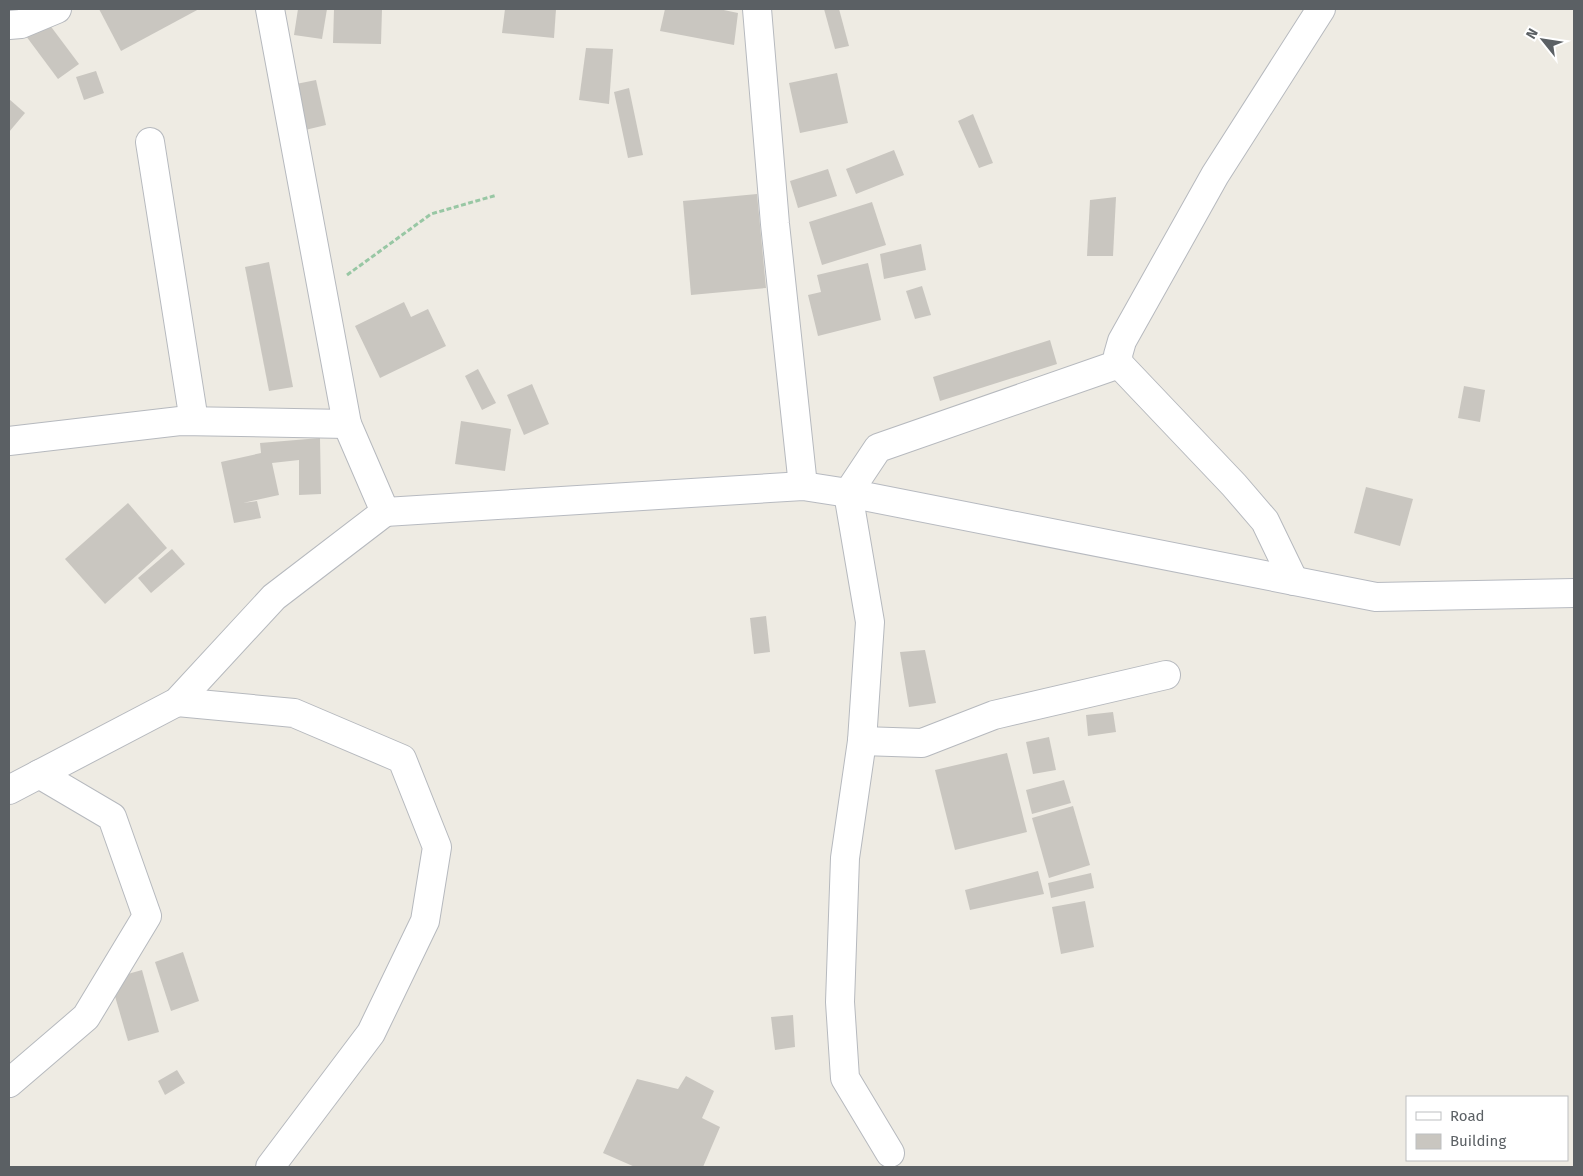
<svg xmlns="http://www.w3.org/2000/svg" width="1583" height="1176" viewBox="0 0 1583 1176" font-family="'Fira Sans',sans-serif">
<rect width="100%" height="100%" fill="#eeebe3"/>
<g fill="#c9c6c0">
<polygon points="99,9 199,9 121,51"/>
<polygon points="298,9 327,9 322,39 294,35"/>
<polygon points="334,9 382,9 381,44 333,43"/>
<polygon points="505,9 556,9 554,38 502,33"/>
<polygon points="665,9 719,9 738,13 734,45 660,31"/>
<polygon points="824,9 839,9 849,46 835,49"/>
<polygon points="46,20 79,64 58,79 26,36"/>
<polygon points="586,48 613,49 609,104 579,100"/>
<polygon points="96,71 104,93 84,100 76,77"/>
<polygon points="837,73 848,123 800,133 789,83"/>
<polygon points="316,80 326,125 301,131 291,85"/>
<polygon points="629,88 643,155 628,158 614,92"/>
<polygon points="9,99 25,113 9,132"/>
<polygon points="973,114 993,163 979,168 958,121"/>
<polygon points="894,150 904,175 856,194 846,169"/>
<polygon points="828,169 837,196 798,208 790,181"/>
<polygon points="757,194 766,288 691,295 683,201"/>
<polygon points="1116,197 1113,256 1087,256 1090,200"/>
<polygon points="872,202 886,245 822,265 809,222"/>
<polygon points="921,244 926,270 884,279 880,254"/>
<polygon points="269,262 293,387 269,391 245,267"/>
<polygon points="868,263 881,320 818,336 808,295 821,292 817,275"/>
<polygon points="922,286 931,315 915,319 906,291"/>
<polygon points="404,302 411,317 428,309 446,346 380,378 355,326"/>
<polygon points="1050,340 1057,364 940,401 933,377"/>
<polygon points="478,369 496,403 482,410 465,376"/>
<polygon points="532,384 549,424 524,435 507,395"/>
<polygon points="1464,386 1485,390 1480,422 1458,418"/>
<polygon points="461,421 511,429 505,471 455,464"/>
<polygon points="320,438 321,494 299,495 299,460 272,463 279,495 243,503 257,501 261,518 234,523 221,462 261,453 260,443"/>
<polygon points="1366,487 1413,499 1400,546 1354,533"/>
<polygon points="128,503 167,548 105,604 65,559"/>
<polygon points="172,549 185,564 151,593 138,578"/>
<polygon points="766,616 770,652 754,654 750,618"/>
<polygon points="925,650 936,703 909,707 900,652"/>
<polygon points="1113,712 1116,732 1088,736 1086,715"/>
<polygon points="1049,737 1056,770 1033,774 1026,742"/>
<polygon points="1007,753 1027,832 955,850 935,770"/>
<polygon points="1064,780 1071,803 1032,814 1026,790"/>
<polygon points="1073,806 1090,865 1049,878 1032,818"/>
<polygon points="1038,871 1044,894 970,910 965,890"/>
<polygon points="1091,873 1094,888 1051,898 1048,883"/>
<polygon points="1085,901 1094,947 1061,954 1052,907"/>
<polygon points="183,952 199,1001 171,1011 155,962"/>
<polygon points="142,970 159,1032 128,1041 110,979"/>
<polygon points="793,1015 795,1047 775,1050 771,1017"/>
<polygon points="177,1070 185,1083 165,1095 158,1081"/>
<polygon points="686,1076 714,1091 702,1118 720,1127 703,1167 635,1167 603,1153 637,1079 678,1089"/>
</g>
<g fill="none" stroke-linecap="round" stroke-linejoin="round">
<g stroke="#b6b9be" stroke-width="30">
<g id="street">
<polyline points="757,9 775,224 803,486"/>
<polyline points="9,25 21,24 57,9"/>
<polyline points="150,142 194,421"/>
<polyline points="9,441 180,421 347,424"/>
<polyline points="1294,581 1265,521 1234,485 1119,364 1118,355 1122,341 1215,175 1321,9"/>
<polyline points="177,702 294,713 402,759 437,847 425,921 371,1033 270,1167"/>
<polyline points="862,741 922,743 994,715 1166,675"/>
<polyline points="9,790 177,702 274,597 385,512 347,424 270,9"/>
<polyline points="9,1083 86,1017 147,916 112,817 39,774"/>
<polyline points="890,1153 845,1078 840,1002 845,858 862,741 870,622 848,493 878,448 1119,364"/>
</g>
</g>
<g stroke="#b7bac0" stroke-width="30">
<polyline id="secondary" points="385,512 803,486 848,493 1376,597 1574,593"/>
</g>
<polyline stroke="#98c7a4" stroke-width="3" stroke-dasharray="5 2.5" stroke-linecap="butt" points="347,275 431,214 497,195"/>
<use href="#street" stroke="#fff" stroke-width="28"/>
<use href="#secondary" stroke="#fff" stroke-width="28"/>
</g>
<rect width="1583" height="1176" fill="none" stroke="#5b6064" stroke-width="20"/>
<rect x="1406" y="1096" width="162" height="65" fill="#ffffff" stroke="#bdbfc1"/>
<rect x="1416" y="1112" width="25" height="8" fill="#ffffff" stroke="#bdbfc1"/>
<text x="1450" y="1121" font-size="15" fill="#5b6064">Road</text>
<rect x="1416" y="1134" width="25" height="15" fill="#c9c6c0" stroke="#bdbfc1"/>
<text x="1450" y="1146" font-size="15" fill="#5b6064">Building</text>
<g transform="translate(1543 40) rotate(300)" stroke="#ffffff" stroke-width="4" paint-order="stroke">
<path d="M0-4L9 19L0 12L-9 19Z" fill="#5b6064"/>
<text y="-8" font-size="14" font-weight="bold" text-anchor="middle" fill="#5b6064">N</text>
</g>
</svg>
